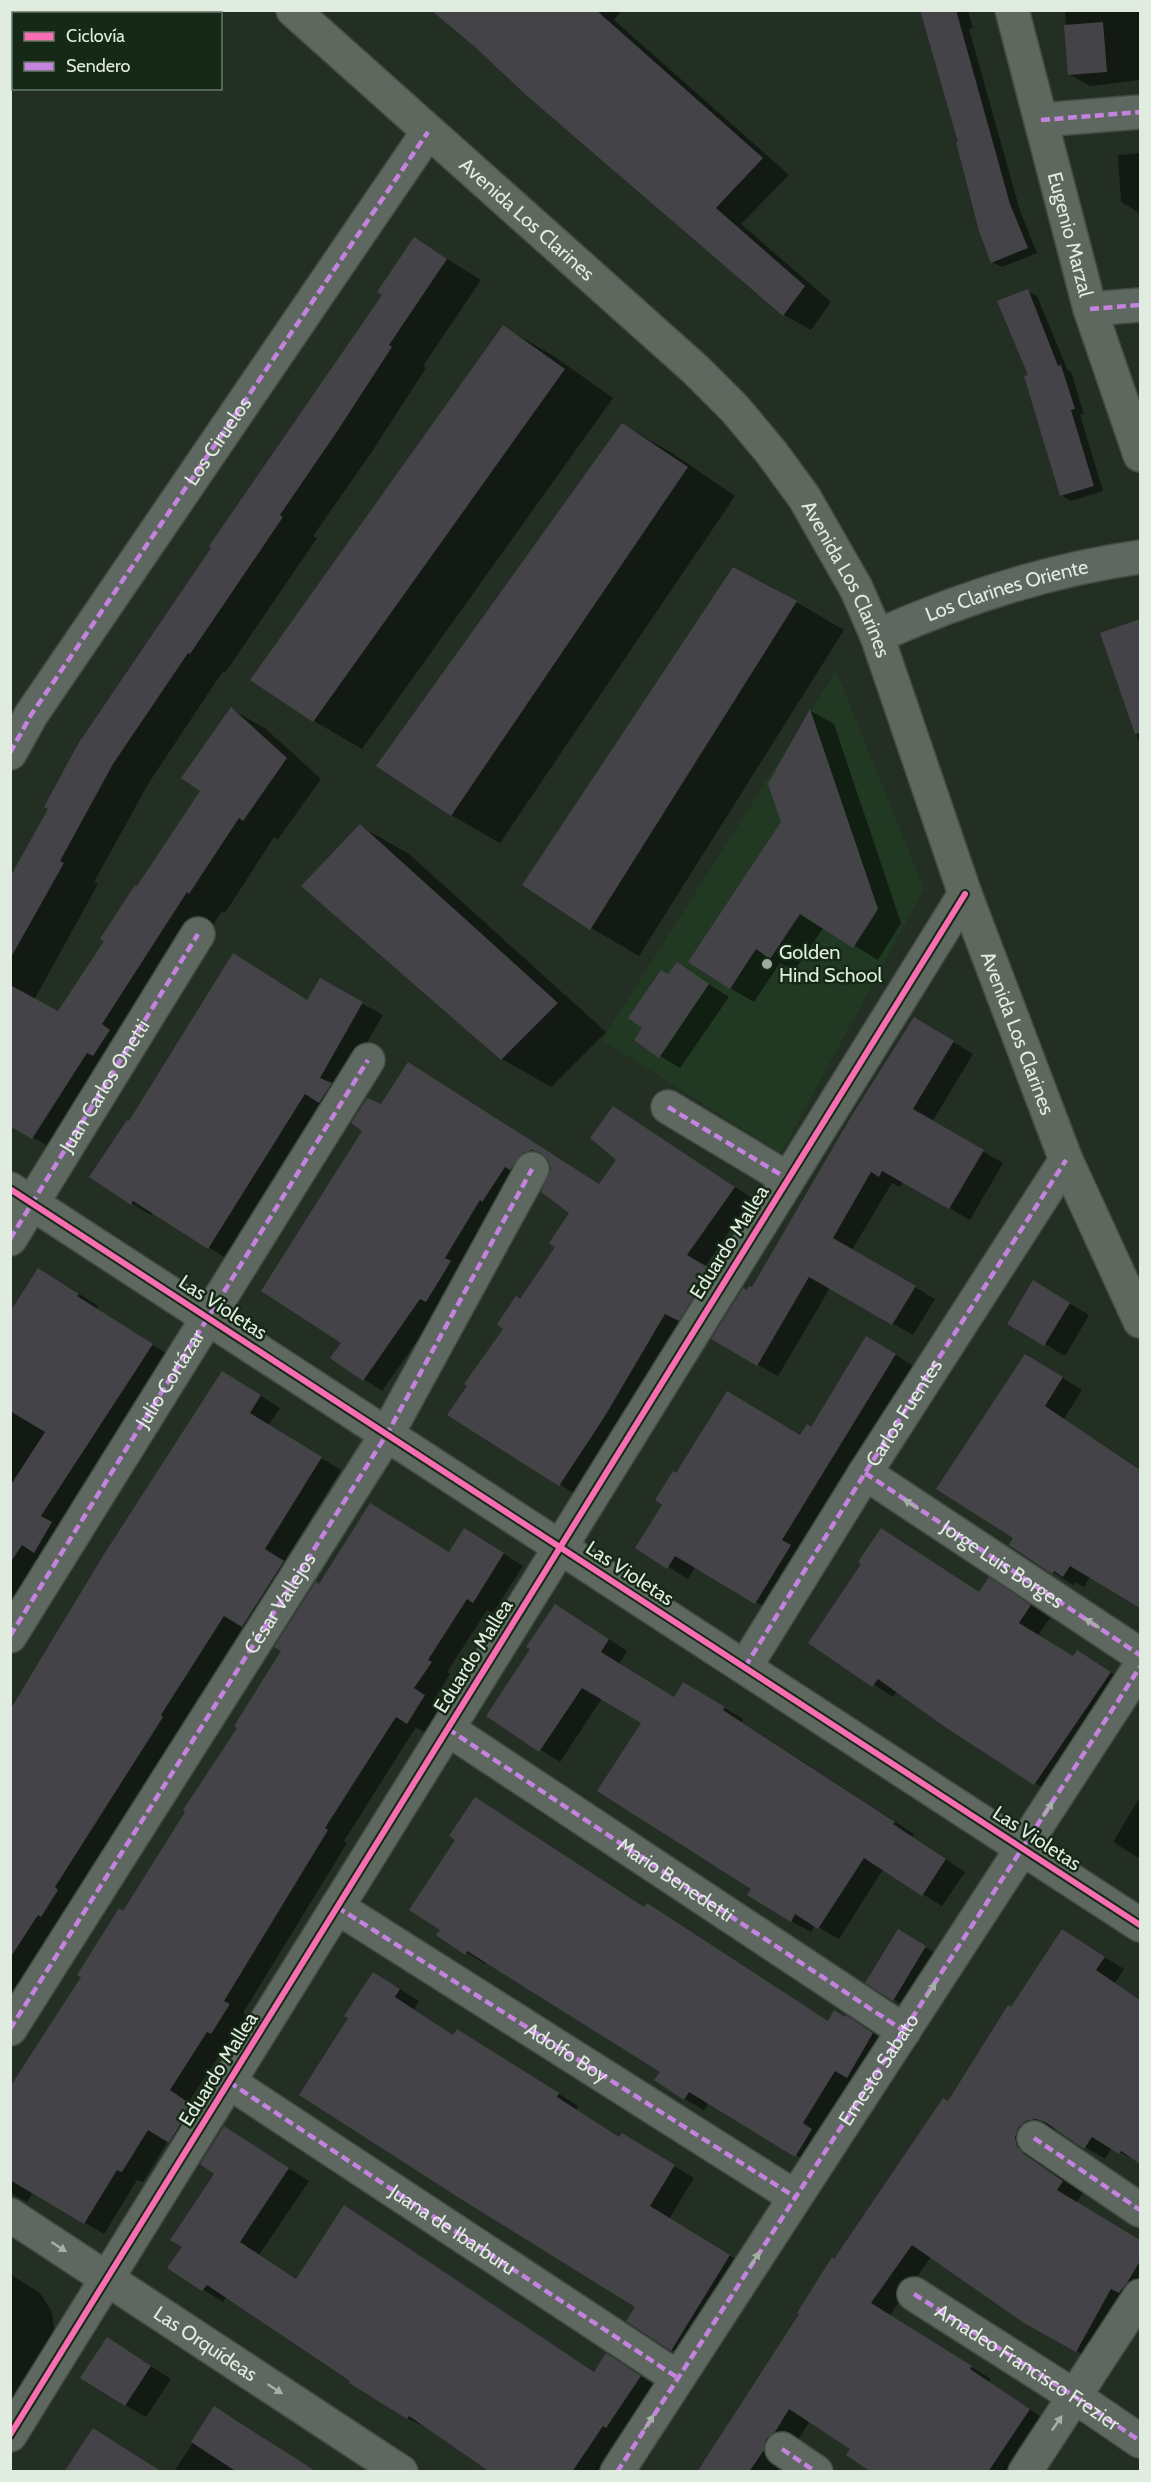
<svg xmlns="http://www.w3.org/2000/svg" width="1151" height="2482" viewBox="0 0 1151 2482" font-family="Cabin,sans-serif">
<rect width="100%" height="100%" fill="#242f24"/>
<polygon fill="#213923" points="836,671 924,889 781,1153 602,1040"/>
<g fill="#0007">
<polygon points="434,10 622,10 614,20 789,175 741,224 831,302 811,330 784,315 527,94"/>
<polygon points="920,10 968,10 973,28 969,29 1020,211 1037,253 1002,267 992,262 960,143"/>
<polygon points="1065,10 1140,10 1140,80 1090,86 1069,74"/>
<polygon points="10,16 14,18 14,63 10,61"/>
<polygon points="1140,153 1140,213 1121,202 1118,155"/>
<polygon points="415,239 481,280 423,366 426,368 371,453 313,536 317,538 225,673 223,671 148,784 94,882 98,884 34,1000 58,1013 202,791 231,709 266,729 321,779 278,839 274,837 225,913 222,911 136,1045 68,1158 10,1124 10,880 385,295"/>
<polygon points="1027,291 1037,296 1067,369 1071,372 1084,414 1080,415 1103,491 1071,501 1061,495 1030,376"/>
<polygon points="503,327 552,355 613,398 362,749 314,721"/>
<polygon points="623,425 672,453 735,496 500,843 451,815"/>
<polygon points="796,602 844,630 639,956 591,928"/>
<polygon points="1137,622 1140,624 1140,745 1120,678"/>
<polygon points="811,711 834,724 901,923 878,960 824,927 794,971 780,963 754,1002 730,988 783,822"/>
<polygon points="360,826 409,854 606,1032 551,1087 502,1059 303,886"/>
<polygon points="677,964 729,997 680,1068 660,1056 644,1027 669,976"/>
<polygon points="320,980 383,1015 340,1089 229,1260 153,1212 151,1215 131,1203 91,1177 308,1001"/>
<polygon points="934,1030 973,1054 932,1122 1003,1163 970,1220 903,1181 900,1187 892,1183 852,1250 935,1299 913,1335 830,1288 778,1376 713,1339 747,1292 753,1289"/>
<polygon points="408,1064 600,1185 618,1160 614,1108 752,1198 705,1267 728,1280 578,1496 449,1414 557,1246 571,1212 550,1160 541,1163 382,1391 332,1358 343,1342 381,1106"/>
<polygon points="59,1281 98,1306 97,1309 172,1357 10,1615 10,1315"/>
<polygon points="1033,1282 1089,1315 1065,1356 1009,1323"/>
<polygon points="886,1349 915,1367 776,1614 696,1566 688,1579 637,1547 664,1504 676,1475 801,1437 811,1429"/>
<polygon points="1045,1367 1082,1390 1064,1419 1140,1470 1140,1607 1090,1577 1084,1587 1075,1582 1073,1585 1011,1545 1016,1537"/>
<polygon points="242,1384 280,1408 268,1426 341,1470 284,1562 303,1574 263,1637 244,1626 10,2008 10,1709 105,1557"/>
<polygon points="484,1541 523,1566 493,1613 487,1610 447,1672 450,1674 433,1701 444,1708 427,1734 416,1727 344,1841 347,1843 243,2013 249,2017 232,2044 228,2042 188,2103 211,2118 189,2153 168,2141 143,2182 137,2180 104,2234 33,2192 27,2202 10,2193 10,2088 124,1913 239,1727 320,1586 450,1553"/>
<polygon points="1008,1590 1050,1618 1038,1635 1074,1658 1097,1663 1129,1684 1054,1795 946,1726 897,1691 893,1697 810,1642 980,1593"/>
<polygon points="575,1617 627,1651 619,1664 675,1698 703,1695 743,1719 742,1722 914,1834 912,1837 965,1872 942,1906 883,1869 839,1939 815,1925 811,1932 791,1921 753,1888 643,1723 602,1698 560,1762 488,1716"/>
<polygon points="1140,1797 1140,1859 1113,1842"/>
<polygon points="645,1908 829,2022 866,2028 893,2047 816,2167 709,2102 704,2110 685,2099 656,2080 662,2071 487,1961 485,1964 438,1935"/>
<polygon points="898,1931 935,1953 903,2005 867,1982"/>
<polygon points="1062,1931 1124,1969 1115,1983 1140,2000 1140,2163 1112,2148 1105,2159 1057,2130 1047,2132 1035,2149 1038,2160 1044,2167 1083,2193 1076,2203 1140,2241 1140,2303 1097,2362 1025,2322 931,2257 890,2315 991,2379 989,2382 1049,2422 1015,2472 886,2472 810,2421 777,2472 698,2472 745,2401 833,2259 835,2261 949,2102"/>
<polygon points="393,1985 419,2001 414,2009 454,2036 478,2042 578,2106 576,2110 620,2138 622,2135 694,2178 669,2219 749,2267 692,2361 672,2350 637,2306 301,2094"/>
<polygon points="224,2128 309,2181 259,2255 297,2280 344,2207 596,2373 627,2367 660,2389 600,2472 514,2472 407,2418 227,2296 223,2302 169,2268 184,2247 216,2173"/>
<polygon points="10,2274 40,2293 52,2312 54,2328 53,2345 10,2416"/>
<polygon points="127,2351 171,2379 146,2417 125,2405"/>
<polygon points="215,2408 235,2419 315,2472 174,2472"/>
</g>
<g fill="#444348">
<polygon points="431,10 596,10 763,158 716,208 805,286 783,316 526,95 475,47"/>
<polygon points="920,10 956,10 1010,204 1028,248 991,263 979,231 956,142 958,142"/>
<polygon points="1103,22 1107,72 1068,75 1064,25"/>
<polygon points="414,237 447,259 389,345 392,347 336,433 280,515 283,517 190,654 188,653 113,764 60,861 64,863 10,959 10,877 48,809 44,807 78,744 211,548 209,546 382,295 377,292"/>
<polygon points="1028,289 1058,366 1061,365 1075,409 1071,410 1094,486 1060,496 1024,376 1028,375 997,301"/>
<polygon points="503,325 565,369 313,722 250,680"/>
<polygon points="622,423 688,467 451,816 376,766"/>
<polygon points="733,567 797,601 590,930 522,885"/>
<polygon points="1140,619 1140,733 1135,734 1100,633"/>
<polygon points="231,707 287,758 243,821 239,818 189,894 187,892 102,1024 110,1030 93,1056 87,1053 32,1139 10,1126 10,985 58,1011 104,941 100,939 135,885 137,886 200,791 181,778"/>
<polygon points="810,709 878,909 853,948 800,914 770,959 756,949 730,989 688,962 781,822 768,784"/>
<polygon points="360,824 558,1003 501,1060 301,886"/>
<polygon points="233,953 307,1000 320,978 363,1002 320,1078 332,1083 319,1103 305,1094 208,1249 133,1201 131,1205 89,1177 127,1120 129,1121"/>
<polygon points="677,962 709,984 659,1058 634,1040 642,1028 628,1018 661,970 668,974"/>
<polygon points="914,1017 954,1041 913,1109 984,1150 949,1209 882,1171 879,1177 871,1172 833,1238 916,1286 892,1325 809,1277 757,1366 711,1339 743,1288 747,1290 749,1286 752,1287 852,1115"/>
<polygon points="408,1062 599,1184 616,1160 590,1138 613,1106 735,1187 687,1255 711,1269 679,1321 665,1314 605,1416 559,1486 447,1415 467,1386 464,1384 503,1329 497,1324 516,1296 520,1299 555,1247 549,1243 569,1213 541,1192 551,1169 548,1160 541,1153 532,1150 523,1153 510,1170 505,1167 482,1202 480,1200 445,1258 451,1261 426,1302 420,1299 363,1381 330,1358 341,1343 261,1291 362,1131 351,1123 367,1098 381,1104"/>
<polygon points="38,1268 79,1294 77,1296 153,1344 41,1516 52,1522 34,1553 22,1545 10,1563 10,1486 45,1432 10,1411 10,1312"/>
<polygon points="1033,1280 1070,1303 1044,1346 1007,1324"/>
<polygon points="866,1336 896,1354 782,1540 791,1545 755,1604 675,1556 667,1569 635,1548 662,1505 655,1500 673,1471 676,1473 727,1391 800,1435 807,1424 811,1427"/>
<polygon points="1025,1354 1063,1377 1045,1406 1140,1470 1140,1608 1070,1566 1063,1577 1054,1571 1052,1574 1009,1545 1013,1538 936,1489"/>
<polygon points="222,1371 261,1395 250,1413 322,1457 265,1549 284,1561 242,1627 224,1616 161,1715 163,1717 55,1887 58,1890 41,1917 38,1915 10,1958 11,1708 103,1556"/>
<polygon points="370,1503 449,1552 464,1528 504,1553 473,1603 467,1599 428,1660 432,1662 414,1688 425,1695 407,1724 396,1717 325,1828 328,1830 224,2001 230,2004 211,2034 207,2032 170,2090 192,2105 169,2143 148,2130 122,2172 117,2170 84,2224 10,2180 10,2087 81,1977 77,1975 119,1908 123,1911 185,1812 183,1810 237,1728 234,1726 281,1651 274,1647 316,1581 319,1584"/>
<polygon points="881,1528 979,1592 989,1577 1031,1605 1019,1623 1073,1656 1077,1650 1111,1672 1034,1785 945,1727 878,1679 872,1687 808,1643 861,1564 858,1562"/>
<polygon points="555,1604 609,1639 601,1652 674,1697 683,1682 725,1707 723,1710 895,1822 893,1824 946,1859 922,1896 864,1858 818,1929 795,1914 791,1922 747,1895 751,1889 597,1791 641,1723 582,1688 539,1752 486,1716 530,1649 526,1647"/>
<polygon points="475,1797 644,1907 647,1903 828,2021 834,2010 845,2017 846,2015 873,2033 847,2078 835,2071 803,2123 812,2129 795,2157 689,2092 684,2100 654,2080 660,2072 467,1951 465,1955 436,1935 440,1930 409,1910 455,1840 449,1836"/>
<polygon points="898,1929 926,1946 893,2001 865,1983"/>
<polygon points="1062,1929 1105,1957 1096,1970 1140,2000 1140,2164 1121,2151 1119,2154 1092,2137 1084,2149 1045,2122 1036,2119 1026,2121 1019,2127 1015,2137 1017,2146 1023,2153 1063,2181 1057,2190 1140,2240 1140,2261 1127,2283 1119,2293 1111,2289 1076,2352 1024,2323 912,2245 871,2303 972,2366 970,2369 1030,2409 988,2472 871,2472 846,2455 850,2449 789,2409 775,2432 766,2439 764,2450 749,2472 697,2472 799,2314 797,2313 832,2257 834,2259 943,2098 948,2101 1008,2005 1011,2007"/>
<polygon points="373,1972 400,1989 395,1997 453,2035 457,2029 559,2093 557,2097 619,2137 622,2133 675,2165 650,2206 730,2255 671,2351 626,2321 635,2307 464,2201 299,2095 348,2018 344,2016"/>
<polygon points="224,2126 289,2168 240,2242 296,2279 344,2205 594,2372 606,2353 641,2376 606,2428 603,2426 572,2472 490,2472 409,2416 407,2419 349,2383 350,2381 207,2285 202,2291 167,2268 182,2247 170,2240 214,2174 200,2164"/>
<polygon points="107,2337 151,2366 125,2406 80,2378"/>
<polygon points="214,2406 317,2472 237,2472 191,2442"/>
<polygon points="93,2428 162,2472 64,2472"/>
</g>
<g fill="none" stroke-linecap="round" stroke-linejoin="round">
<g stroke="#434d44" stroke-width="36">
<g id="minor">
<polyline points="1041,120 1140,112"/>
<polyline points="1090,309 1140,305"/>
<path id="s1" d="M10 753 31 715 428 132"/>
<polyline points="668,1107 788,1179"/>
<polyline points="10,1189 1140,1925"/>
<path id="s2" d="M10 1239 198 934"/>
<polyline points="865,1473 1140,1655"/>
<polyline points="10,1636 368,1060"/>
<path id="s3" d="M745 1667 865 1473 1066 1160"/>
<path id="s4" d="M448 1729 904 2031"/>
<polyline points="337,1907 795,2197"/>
<polyline points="10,2029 387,1434 532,1169"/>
<polyline points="229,2082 678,2378"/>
<polyline points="1034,2138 1140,2210"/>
<path id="s5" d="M10 2215 401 2472"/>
<polyline points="914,2294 1074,2396 1140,2441"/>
<polyline points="10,2435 965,894"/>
<polyline points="782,2449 816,2472"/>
<polyline points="617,2472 1140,1667"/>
<polyline points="1025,2472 1140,2296"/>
</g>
</g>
<g stroke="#434d44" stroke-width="36">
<g id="tertiary">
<path id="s6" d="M877 636C962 598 1048 570 1140 557"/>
</g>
</g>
<g stroke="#434d44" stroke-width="36">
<g id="secondary">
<path id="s7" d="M293 10 695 369 735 409 771 452 804 497 856 588 877 636 965 894 1066 1160 1140 1321"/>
<path id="s8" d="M1012 10 1090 309 1140 455"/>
</g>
</g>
<use href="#minor" stroke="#5f6860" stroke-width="33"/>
<use href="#tertiary" stroke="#5f6860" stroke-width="33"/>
<use href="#secondary" stroke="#5e685e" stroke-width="33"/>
<g stroke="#c483df" stroke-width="4.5" stroke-dasharray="9 4.5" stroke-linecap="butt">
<polyline points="1041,120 1140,112"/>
<polyline points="1090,309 1140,305"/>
<polyline points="10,753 31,715 428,132"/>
<polyline points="668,1107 788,1179"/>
<polyline points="10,1239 198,934"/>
<path id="s9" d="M865 1473 1140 1655"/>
<path id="s10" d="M10 1636 368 1060"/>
<polyline points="745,1667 865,1473 1066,1160"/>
<polyline points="448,1729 904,2031"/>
<path id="s11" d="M337 1907 795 2197"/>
<path id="s12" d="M10 2029 387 1434 532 1169"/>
<path id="s13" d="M229 2082 678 2378"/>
<polyline points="1034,2138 1140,2210"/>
<path id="s14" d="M914 2294 1074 2396 1140 2441"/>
<polyline points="782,2449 816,2472"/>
<path id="s15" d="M617 2472 1140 1667"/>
</g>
<g stroke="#152916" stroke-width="10">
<g id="cycleway">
<polyline points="10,1189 1140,1925"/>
<polyline points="10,2435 965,894"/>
</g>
</g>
<use href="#cycleway" stroke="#f96db3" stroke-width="6"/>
</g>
<defs><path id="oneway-solid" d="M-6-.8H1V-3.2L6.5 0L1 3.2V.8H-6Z" transform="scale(1.5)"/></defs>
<g fill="#a6b1a6">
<use href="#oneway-solid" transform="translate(911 1504) rotate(-147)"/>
<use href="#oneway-solid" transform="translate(1092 1623) rotate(-147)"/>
<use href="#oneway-solid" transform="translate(1048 1809) rotate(-57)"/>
<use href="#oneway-solid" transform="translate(931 1990) rotate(-57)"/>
<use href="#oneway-solid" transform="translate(59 2247) rotate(33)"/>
<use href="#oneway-solid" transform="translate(755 2259) rotate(-57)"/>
<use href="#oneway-solid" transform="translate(275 2389) rotate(33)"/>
<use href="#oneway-solid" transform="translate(649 2422) rotate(-57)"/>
<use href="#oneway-solid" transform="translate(1057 2423) rotate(-56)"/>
</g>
<circle fill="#9eaa9e" stroke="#152916" stroke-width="2" cx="767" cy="964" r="6"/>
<g text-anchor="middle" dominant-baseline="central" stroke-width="5" stroke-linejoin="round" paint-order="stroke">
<g font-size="20" fill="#e0ece0" stroke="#152916">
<text stroke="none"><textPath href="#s7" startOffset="314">Avenida Los Clarines</textPath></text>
<text stroke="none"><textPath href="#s8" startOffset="232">Eugenio Marzal</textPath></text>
<text stroke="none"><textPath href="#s1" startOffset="375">Los Ciruelos</textPath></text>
<text stroke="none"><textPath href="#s7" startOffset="800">Avenida Los Clarines</textPath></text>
<text stroke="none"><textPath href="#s6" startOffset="138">Los Clarines Oriente</textPath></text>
<text stroke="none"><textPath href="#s7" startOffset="1286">Avenida Los Clarines</textPath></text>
<text stroke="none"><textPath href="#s2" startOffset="180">Juan Carlos Onetti</textPath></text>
<text transform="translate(729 1242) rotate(-58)">Eduardo Mallea</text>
<text transform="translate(223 1307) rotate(33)">Las Violetas</text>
<text stroke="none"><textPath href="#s10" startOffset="303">Julio Cortázar</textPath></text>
<text stroke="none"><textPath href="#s3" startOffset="300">Carlos Fuentes</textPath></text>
<text stroke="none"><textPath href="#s9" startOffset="165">Jorge Luis Borges</textPath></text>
<text transform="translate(630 1573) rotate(33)">Las Violetas</text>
<text stroke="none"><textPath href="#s12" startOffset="504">César Vallejos</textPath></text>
<text transform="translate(473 1656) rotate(-58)">Eduardo Mallea</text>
<text transform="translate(1037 1838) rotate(33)">Las Violetas</text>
<text stroke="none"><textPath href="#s4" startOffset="273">Mario Benedetti</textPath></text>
<text stroke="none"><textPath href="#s11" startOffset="272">Adolfo Boy</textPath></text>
<text transform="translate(218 2069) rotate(-58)">Eduardo Mallea</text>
<text stroke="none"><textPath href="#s15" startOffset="480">Ernesto Sabato</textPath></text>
<text stroke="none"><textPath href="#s13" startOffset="268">Juana de Ibarburu</textPath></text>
<text stroke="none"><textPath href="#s5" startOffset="234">Las Orquídeas</textPath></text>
<text stroke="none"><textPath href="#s14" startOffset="135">Amadeo Francisco Frezier</textPath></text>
</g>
<g font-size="20" fill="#e0ece0" stroke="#152916" text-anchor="start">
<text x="779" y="952">Golden<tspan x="779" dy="23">Hind School</tspan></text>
</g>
</g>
<rect width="1151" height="2482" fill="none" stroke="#e0ece0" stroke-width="24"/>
<rect x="12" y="12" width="210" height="78" fill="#152916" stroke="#667767" stroke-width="1.5"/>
<rect x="24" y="32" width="30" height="9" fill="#f96db3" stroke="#667767" stroke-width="1.5"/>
<text x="66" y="42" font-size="18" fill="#e0ece0">Ciclovía</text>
<rect x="24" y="62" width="30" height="9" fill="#c483df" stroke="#667767" stroke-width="1.5"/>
<text x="66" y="72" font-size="18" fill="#e0ece0">Sendero</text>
</svg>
